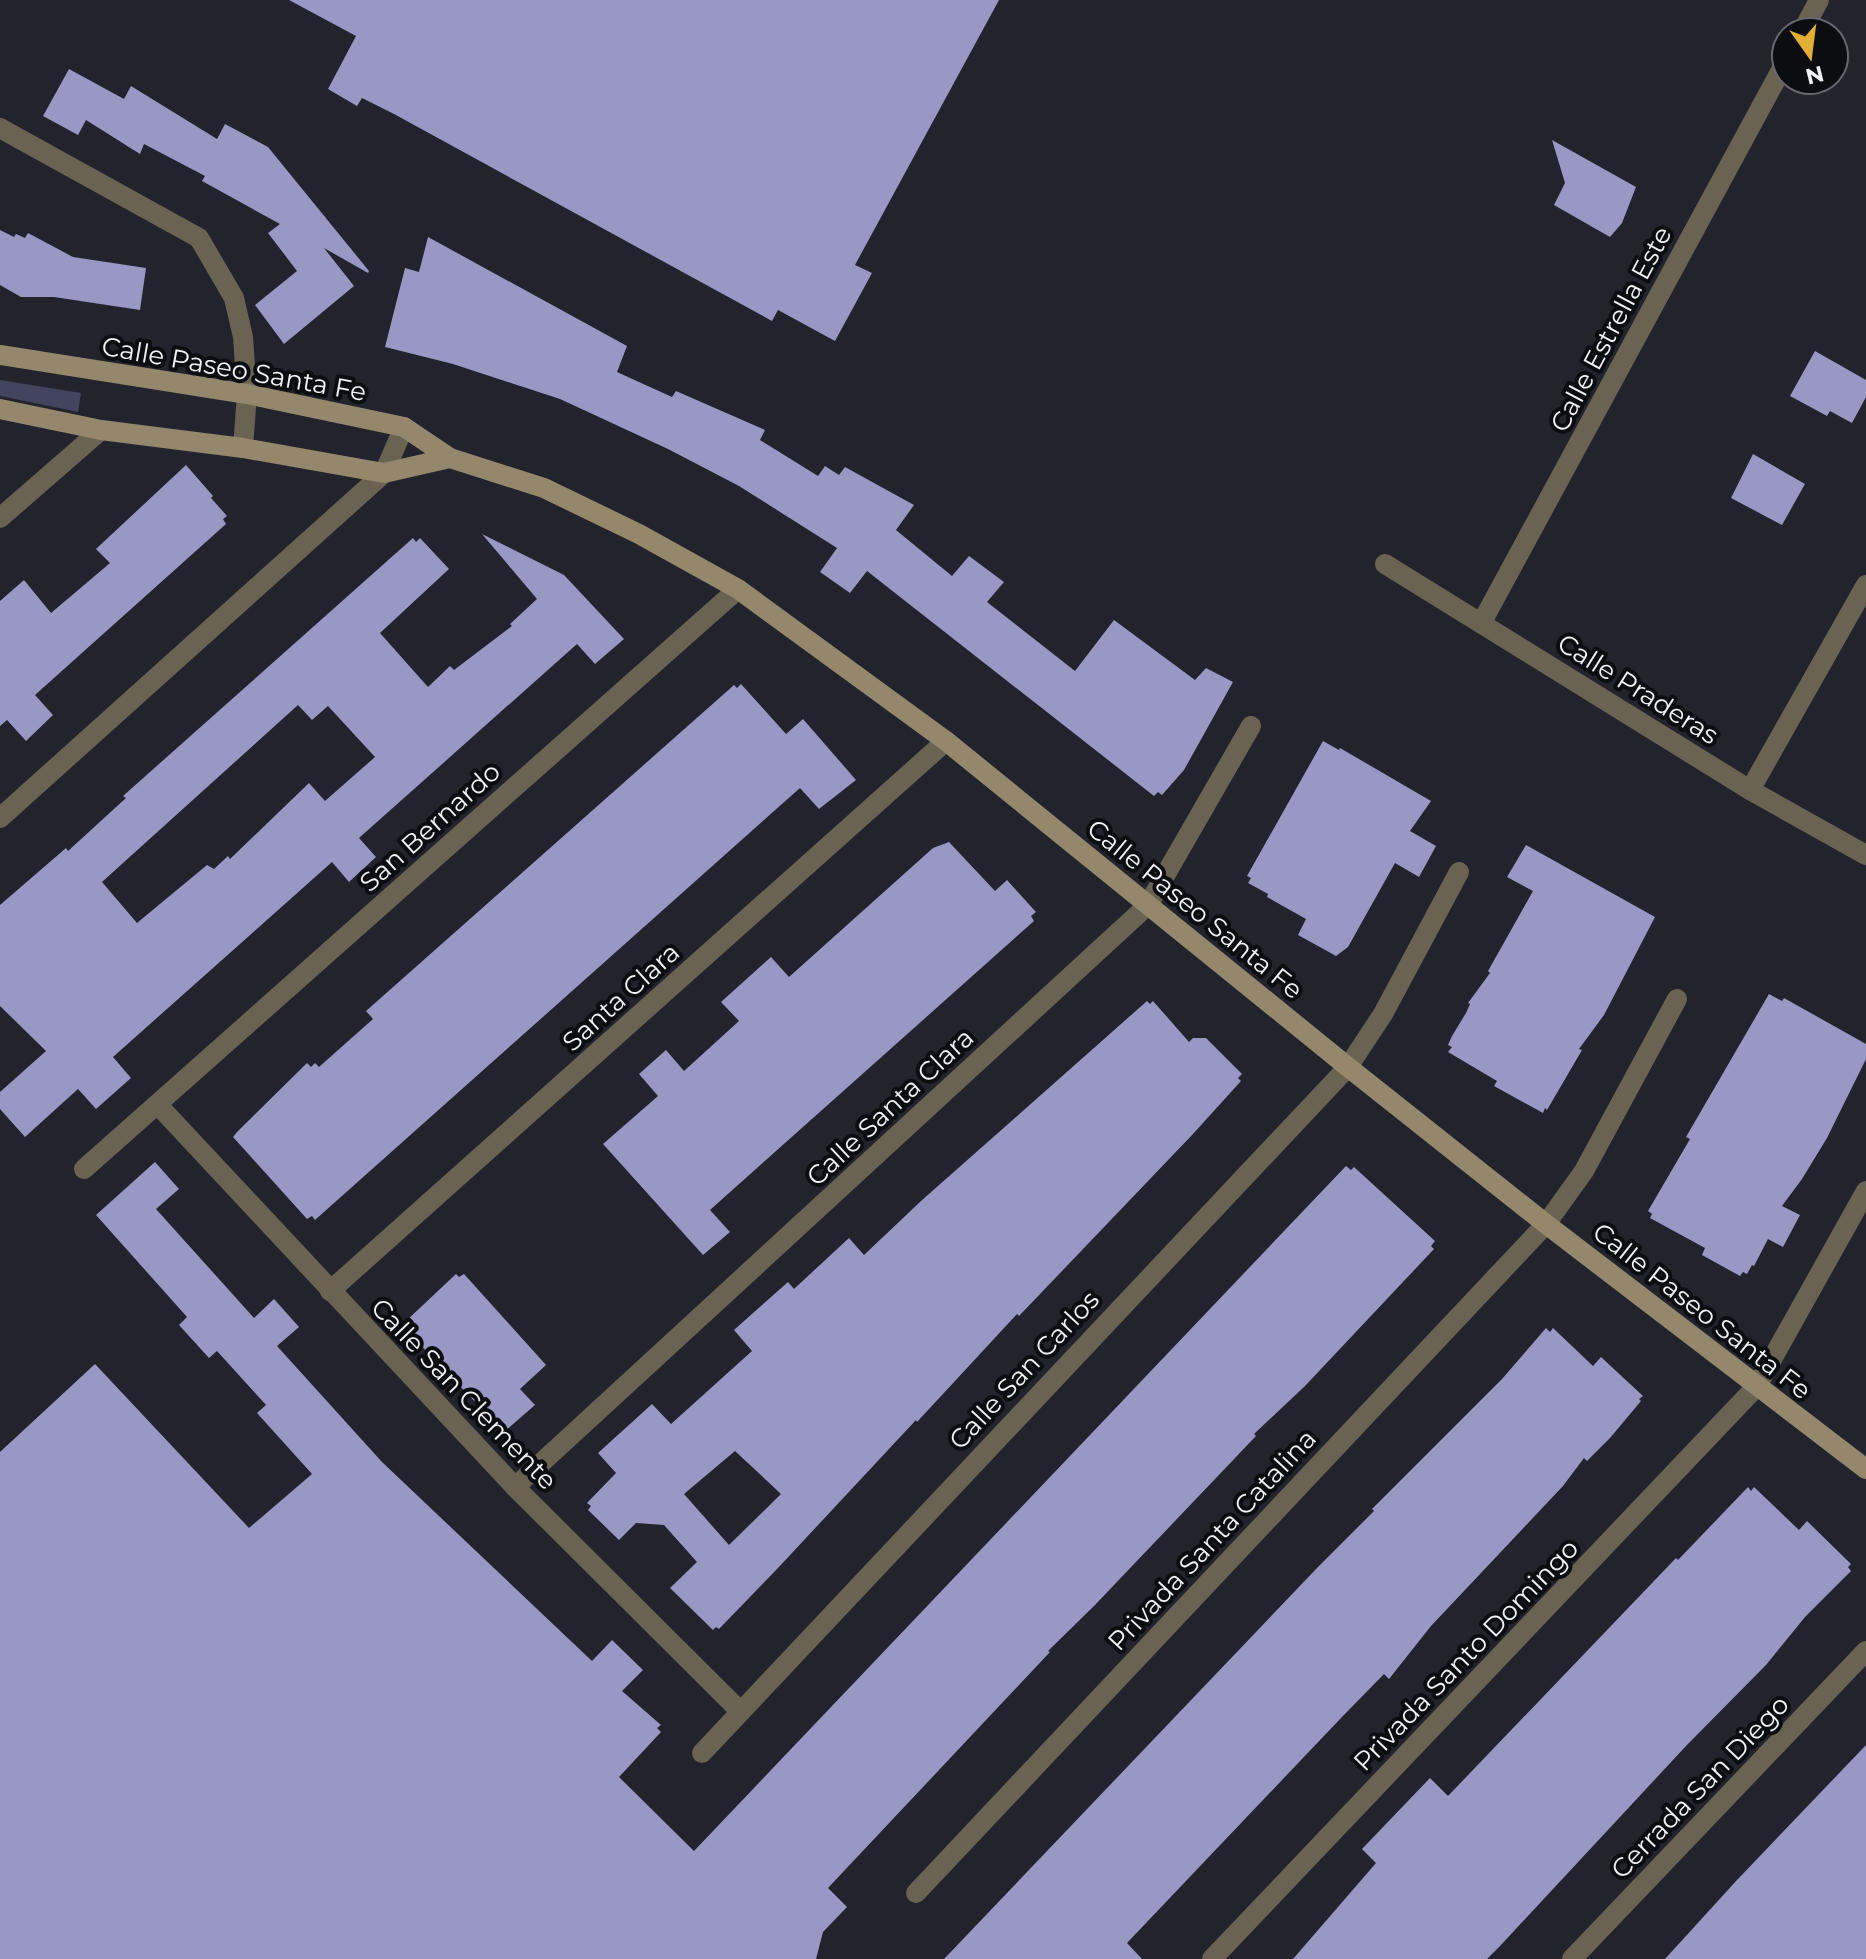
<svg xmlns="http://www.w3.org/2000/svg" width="1866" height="1959" viewBox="0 0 1866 1959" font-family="Montserrat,sans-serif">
<rect width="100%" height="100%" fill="#22232d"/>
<polygon fill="#43445d" points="0,380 81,393 78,412 0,396"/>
<g fill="#9798c3" fill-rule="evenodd">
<polygon points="289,0 999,0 855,265 872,273 835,341 778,310 772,321 394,114 362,98 357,106 328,89 356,36"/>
<polygon points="69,69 124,99 131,86 217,139 225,124 268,147 369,271 368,273 324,248 354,286 284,344 255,305 297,271 268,233 280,224 202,181 205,176 144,144 140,154 86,120 78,135 43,116"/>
<polygon points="1552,140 1636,187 1622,223 1610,237 1554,205 1565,183"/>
<polygon points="0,230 14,237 16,234 25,238 28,233 73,257 146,268 140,310 54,297 21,297 0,285"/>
<polygon points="428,237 627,346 617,372 672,397 676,391 765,430 760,440 818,476 825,466 839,475 845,467 914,505 896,530 952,576 969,556 1004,582 987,602 1075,671 1114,620 1195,680 1206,668 1233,682 1184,770 1162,795 1158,792 1154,796 867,571 850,593 820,572 837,548 739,486 668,449 560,399 453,364 385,347 405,268 419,272"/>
<polygon points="1815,351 1866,380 1866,397 1852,423 1830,411 1827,416 1790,396"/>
<polygon points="1753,454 1805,484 1782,525 1731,498"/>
<polygon points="186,465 213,496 211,498 227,516 223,519 226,524 35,695 53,715 26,741 7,720 0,726 0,601 24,580 51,613 110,563 96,549"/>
<path d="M482 534 564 575 624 639 595 664 577 644 359 838 376 857 349 882 332 862 113 1057 131 1078 96 1109 78 1089 25 1137 0 1109V1092L46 1051 0 1006V905L66 848 68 851 126 798 123 796 413 538 416 542 420 538 449 569 380 633 428 687 450 666 454 670 512 626 510 624 537 599ZM298 705 312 720 328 706 375 757 325 801 309 783 230 859 228 856 214 869 207 865 137 923 102 882Z"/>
<polygon points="741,684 786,734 803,719 856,780 819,809 800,788 315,1220 312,1216 307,1219 233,1137 237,1132 307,1063 311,1067 315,1063 319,1067 373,1019 366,1011 734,685 737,688"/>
<polygon points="1323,741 1339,750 1340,748 1431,801 1410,831 1436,846 1419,877 1395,863 1348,947 1336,956 1298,935 1306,919 1267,897 1268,894 1248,883 1251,878 1247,876"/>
<polygon points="949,842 995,891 1007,880 1036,912 1031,916 1034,921 710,1210 730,1232 703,1255 603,1144 658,1096 639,1074 666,1050 684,1071 739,1021 721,1002 771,957 789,977 933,848"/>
<polygon points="1526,845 1655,917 1604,1015 1579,1049 1582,1050 1547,1110 1545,1108 1543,1113 1494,1086 1497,1081 1448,1052 1452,1047 1448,1045 1452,1036 1466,1013 1470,1004 1468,1003 1490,973 1488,971 1533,891 1507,877"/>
<polygon points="1769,994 1782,1001 1784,998 1866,1044 1866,1059 1827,1138 1802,1179 1782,1206 1800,1215 1783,1247 1768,1239 1754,1266 1752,1265 1747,1274 1743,1272 1740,1276 1702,1255 1705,1248 1650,1218 1652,1214 1648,1211 1690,1139 1686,1137"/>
<path d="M1147 1001 1150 1004 1153 1001 1189 1042 1193 1038H1206L1242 1074 1238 1078 1241 1081 1193 1134 1019 1316 1017 1314 917 1422 916 1420 778 1568 719 1629 716 1627 713 1630 670 1588 697 1562 664 1525 636 1523 619 1540 588 1510 591 1506 587 1503 616 1473 598 1453 652 1404 671 1424 752 1351 734 1330 788 1282 794 1289 849 1238 864 1255 921 1201ZM735 1451 781 1494 729 1545 684 1494Z"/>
<polygon points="155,1162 179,1189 156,1209 254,1318 274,1299 299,1327 277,1346 382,1462 592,1661 612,1640 643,1670 622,1691 661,1725 657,1728 661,1732 619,1777 694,1851 1346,1166 1351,1170 1354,1167 1435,1241 1431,1246 1434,1249 1305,1386 1254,1434 1256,1436 1094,1606 1048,1651 1050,1652 828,1888 847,1907 823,1932 816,1959 0,1959 0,1452 95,1364 249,1528 312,1474 257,1413 266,1405 217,1351 209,1358 179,1325 187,1317 96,1215"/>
<polygon points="456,1274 459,1277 464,1274 546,1365 520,1389 535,1405 504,1432 404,1328 408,1324 406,1321"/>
<polygon points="1546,1328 1550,1332 1553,1328 1593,1366 1601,1357 1643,1396 1639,1399 1641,1401 1610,1438 1587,1461 1584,1458 1563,1486 1431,1626 1389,1679 1384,1674 1341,1718 1127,1943 1142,1959 944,1959 1317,1568 1374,1511 1372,1509 1502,1379"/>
<polygon points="1748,1487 1751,1491 1754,1487 1799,1530 1807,1521 1851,1564 1848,1567 1851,1571 1805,1617 1766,1665 1686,1746 1500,1946 1487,1959 1293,1959 1376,1863 1362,1849 1430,1778 1448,1796 1676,1558 1678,1560"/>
<polygon points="1866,1745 1866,1959 1665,1959 1737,1880"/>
</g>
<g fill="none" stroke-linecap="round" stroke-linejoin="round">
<g stroke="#6b6352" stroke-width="20">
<polyline points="1802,32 1819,0"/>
<polyline points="0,128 199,238 234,298 243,337 247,394 243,448"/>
<polyline points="0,518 101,430"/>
<polyline points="1385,564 1750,790 1866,855"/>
<polyline points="1482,622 1786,61"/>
<polyline points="1750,790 1866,585"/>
<polyline points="0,818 384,473 404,427"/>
<polyline points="158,1105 515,1487 740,1711"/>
<polyline points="84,1169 738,589"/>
<polyline points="330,1291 946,741"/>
<polyline points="515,1487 1148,905 1251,726"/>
<polyline points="702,1753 1348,1067 1383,1014 1459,872"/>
<polyline points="916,1893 1546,1224 1584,1171 1677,999"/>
<polyline points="1212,1959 1757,1386 1866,1191"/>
<polyline points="1572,1959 1866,1651"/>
</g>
<g stroke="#94876b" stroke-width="20">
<polyline points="0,355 247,394 404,427 450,458 544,488 639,534 738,589 946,741 1348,1067 1546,1224 1866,1469"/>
<polyline points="0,409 101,430 243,448 384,473 450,458"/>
</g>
</g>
<g text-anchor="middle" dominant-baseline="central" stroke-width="8" stroke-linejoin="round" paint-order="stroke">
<g font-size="26" fill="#f2f3fa" stroke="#0c0d11">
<text transform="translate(1611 329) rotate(-62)">Calle Estrella Este</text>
<text transform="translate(234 369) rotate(10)">Calle Paseo Santa Fe</text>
<text transform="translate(1638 689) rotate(32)">Calle Praderas</text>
<text transform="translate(430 827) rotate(-42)">San Bernardo</text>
<text transform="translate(1195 909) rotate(39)">Calle Paseo Santa Fe</text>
<text transform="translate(621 997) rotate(-42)">Santa Clara</text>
<text transform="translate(890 1107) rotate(-43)">Calle Santa Clara</text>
<text transform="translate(1702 1311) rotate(38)">Calle Paseo Santa Fe</text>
<text transform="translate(1024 1370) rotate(-47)">Calle San Carlos</text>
<text transform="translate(464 1394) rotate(46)">Calle San Clemente</text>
<text transform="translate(1212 1540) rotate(-47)">Privada Santa Catalina</text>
<text transform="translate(1466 1655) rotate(-46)">Privada Santo Domingo</text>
<text transform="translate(1700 1787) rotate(-46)">Cerrada San Diego</text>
</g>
</g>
<g transform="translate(1810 56) rotate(166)"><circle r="38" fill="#0c0d11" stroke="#68696e" stroke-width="2"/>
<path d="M0-6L14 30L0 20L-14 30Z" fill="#e2af34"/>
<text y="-12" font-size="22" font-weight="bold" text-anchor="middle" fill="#f2f3fa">N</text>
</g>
</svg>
